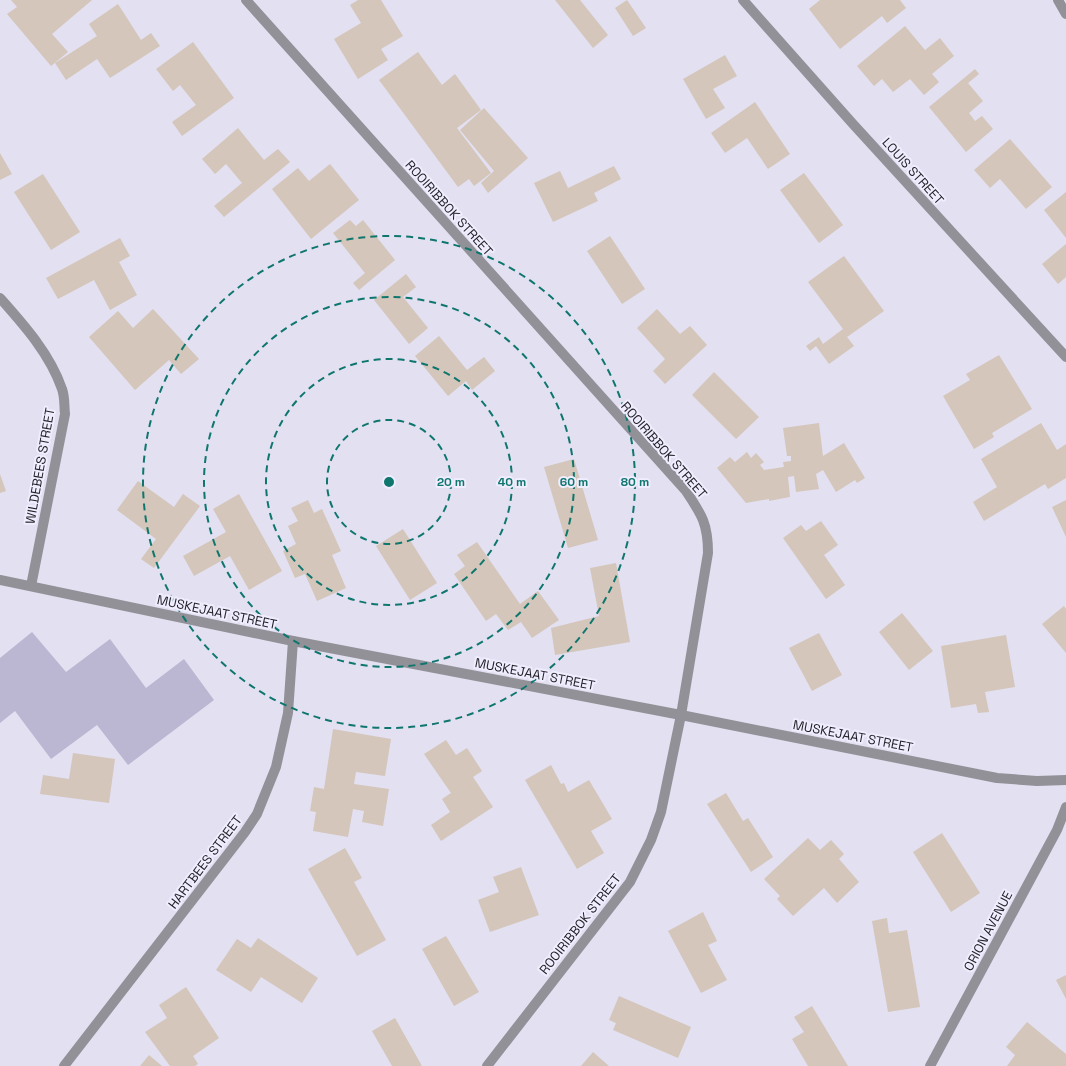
<svg xmlns="http://www.w3.org/2000/svg" width="1066" height="1066" viewBox="0 0 1066 1066" font-family="'Space Grotesk',sans-serif">
<rect width="100%" height="100%" fill="#e2e0f1"/>
<polygon fill="#bbb7d2" points="32,632 66,672 110,639 146,688 184,659 214,700 128,765 97,725 51,759 15,711 0,723 0,658"/>
<g fill="#d4c6ba">
<polygon points="11,0 92,0 52,34 68,52 51,66 7,14 17,7"/>
<polygon points="358,0 381,0 403,36 381,49 388,60 358,79 334,39 361,23 350,5"/>
<polygon points="555,0 580,0 608,35 593,48"/>
<polygon points="627,0 646,28 633,36 615,8"/>
<polygon points="820,0 900,0 906,8 887,23 882,16 840,49 809,9"/>
<polygon points="118,4 141,40 151,33 160,46 110,78 97,59 66,80 55,63 97,36 89,24"/>
<polygon points="905,26 925,50 940,38 954,56 932,74 939,82 924,95 910,79 893,92 882,79 874,86 857,66"/>
<polygon points="193,42 234,98 182,136 172,122 196,105 180,85 173,91 156,69"/>
<polygon points="418,52 442,85 455,74 481,110 457,128 491,173 474,186 469,179 458,187 379,80"/>
<polygon points="725,55 737,76 713,89 725,108 706,119 683,79"/>
<polygon points="975,69 979,74 968,83 983,101 969,113 975,121 982,116 993,129 966,152 929,107"/>
<polygon points="755,102 790,154 768,169 747,138 725,153 711,133"/>
<polygon points="484,108 528,158 488,193 481,183 494,171 460,130"/>
<polygon points="238,128 264,160 278,149 290,162 224,217 214,206 242,183 226,164 215,174 202,159"/>
<polygon points="1010,139 1052,187 1026,209 1000,179 990,188 974,170"/>
<polygon points="0,153 12,174 0,180"/>
<polygon points="330,164 359,200 311,239 272,189 298,168 309,181"/>
<polygon points="614,166 621,179 594,193 598,201 553,222 534,183 560,171 568,188"/>
<polygon points="804,173 843,225 819,243 780,190"/>
<polygon points="43,174 80,232 51,250 14,192"/>
<polygon points="1066,192 1066,238 1044,210"/>
<polygon points="350,220 356,226 363,220 395,260 359,290 353,283 365,273 333,233"/>
<polygon points="610,236 645,289 622,304 587,251"/>
<polygon points="120,238 130,256 119,262 137,295 110,310 94,280 58,299 46,278"/>
<polygon points="1066,244 1066,277 1058,284 1042,264"/>
<polygon points="844,256 884,311 847,337 854,346 829,364 816,346 810,351 806,346 819,337 823,344 843,329 808,282"/>
<polygon points="406,274 416,287 403,297 428,328 409,344 374,300"/>
<polygon points="153,309 199,359 181,374 169,360 135,390 89,337 118,311 133,328"/>
<polygon points="657,309 680,334 690,326 707,345 665,384 653,371 665,359 637,328"/>
<polygon points="439,336 467,370 484,357 495,371 472,390 466,381 448,396 415,356"/>
<polygon points="999,355 1032,409 992,433 994,437 974,449 943,396 970,380 966,374"/>
<polygon points="714,372 759,417 736,439 692,395"/>
<polygon points="819,423 823,456 844,443 865,478 857,483 855,480 836,492 823,470 816,474 819,489 796,492 794,476 788,477 790,497 769,501 769,499 746,503 717,468 730,457 735,462 747,452 751,458 756,453 764,462 760,465 764,470 784,467 783,462 791,461 791,456 787,456 783,428"/>
<polygon points="1041,423 1057,450 1066,444 1066,478 1048,489 1045,484 984,521 973,502 997,487 981,459"/>
<polygon points="574,459 598,540 568,548 544,467"/>
<polygon points="0,474 6,491 0,493"/>
<polygon points="138,481 174,507 183,494 200,506 154,568 141,559 156,539 117,510"/>
<polygon points="239,494 282,571 249,590 230,556 194,576 183,556 226,532 213,509"/>
<polygon points="308,500 314,513 322,509 341,551 332,555 346,588 317,601 305,574 295,578 283,551 296,544 288,526 298,521 291,508"/>
<polygon points="1066,500 1066,537 1052,507"/>
<polygon points="821,521 838,545 824,555 845,585 826,599 783,538 801,525 806,531"/>
<polygon points="403,529 437,583 410,600 376,546"/>
<polygon points="477,542 520,604 538,591 559,620 532,638 521,622 508,630 496,614 486,621 454,574 465,566 457,555"/>
<polygon points="616,563 630,642 555,655 551,628 599,616 590,568"/>
<polygon points="1064,606 1066,609 1066,653 1042,624"/>
<polygon points="902,613 933,651 909,670 879,632"/>
<polygon points="819,633 842,675 812,691 789,648"/>
<polygon points="1006,635 1015,687 985,692 989,712 978,713 976,704 951,708 941,646"/>
<polygon points="333,729 391,739 385,776 356,772 354,784 389,789 383,826 362,822 364,811 353,809 348,837 313,831 316,812 310,811 314,787 324,789"/>
<polygon points="446,740 456,755 467,748 482,771 473,777 493,807 441,841 431,825 450,812 442,799 451,793 424,754"/>
<polygon points="73,753 115,759 109,803 40,794 43,775 69,779"/>
<polygon points="551,765 561,784 564,783 568,792 589,780 612,819 591,831 604,853 577,869 525,780"/>
<polygon points="726,793 743,821 748,818 773,857 751,872 707,804"/>
<polygon points="942,833 980,893 951,912 913,852"/>
<polygon points="808,838 820,850 831,840 844,854 839,859 859,882 837,903 824,888 793,916 777,899 780,896 764,879"/>
<polygon points="345,848 362,878 354,882 386,940 357,956 308,869"/>
<polygon points="521,867 539,915 490,932 478,900 499,892 493,877"/>
<polygon points="703,912 717,941 708,945 727,980 701,993 668,931"/>
<polygon points="887,918 889,933 907,930 920,1007 888,1012 872,921"/>
<polygon points="446,936 479,992 454,1006 422,949"/>
<polygon points="258,938 318,978 302,1003 261,977 251,992 216,970 237,939 251,948"/>
<polygon points="1066,975 1066,999 1056,980"/>
<polygon points="186,987 219,1038 193,1056 198,1064 195,1066 170,1066 145,1032 167,1018 159,1005"/>
<polygon points="619,996 691,1027 678,1058 613,1030 616,1023 609,1020"/>
<polygon points="812,1006 848,1066 808,1066 792,1039 804,1032 794,1017"/>
<polygon points="395,1018 422,1066 392,1066 372,1031"/>
<polygon points="1027,1022 1066,1054 1066,1066 1007,1066 1015,1055 1006,1047"/>
<polygon points="593,1052 609,1066 581,1066"/>
<polygon points="149,1055 162,1066 140,1066"/>
</g>
<g fill="none" stroke-linecap="round" stroke-linejoin="round">
<g stroke="#929198" stroke-width="10">
<path d="M246 0 686 491C702 515 708 524 708 553L681 715 661 812 651 840 630 882 487 1066"/>
<polyline points="743,0 853,124 1066,357"/>
<polyline points="1058,0 1066,14"/>
<path d="M0 298C24 325 50 354 62 389 65 397 64 406 65 414L31 586"/>
<polyline points="0,580 293,641 681,715 997,778 1037,781 1066,780"/>
<polyline points="64,1066 245,832 257,814 276,767 288,713 293,641"/>
<polyline points="930,1066 1057,830 1066,807"/>
</g>
</g>
<g fill="none" stroke="#0f766e" stroke-width="2" stroke-dasharray="7 5">
<circle cx="389" cy="482" r="62"/>
<circle cx="389" cy="482" r="123"/>
<circle cx="389" cy="482" r="185"/>
<circle cx="389" cy="482" r="246"/>
</g>
<g text-anchor="middle" dominant-baseline="central" stroke-width="4" stroke-linejoin="round" paint-order="stroke">
<g font-size="13" fill="#1f1e24" stroke="#efedfe">
<text transform="translate(913 171) rotate(48)">LOUIS STREET</text>
<text transform="translate(449 208) rotate(48)">ROOIRIBBOK STREET</text>
<text transform="translate(664 450) rotate(49)">ROOIRIBBOK STREET</text>
<text transform="translate(40 466) rotate(-80)">WILDEBEES STREET</text>
<text transform="translate(217 612) rotate(12)">MUSKEJAAT STREET</text>
<text transform="translate(535 674) rotate(11)">MUSKEJAAT STREET</text>
<text transform="translate(853 736) rotate(11)">MUSKEJAAT STREET</text>
<text transform="translate(205 862) rotate(-53)">HARTBEES STREET</text>
<text transform="translate(580 924) rotate(-52)">ROOIRIBBOK STREET</text>
<text transform="translate(988 931) rotate(-62)">ORION AVENUE</text>
</g>
</g>
<circle cx="389" cy="482" r="6" fill="#0f766e" stroke="#efedfe" stroke-width="2"/>
<g font-size="12" text-anchor="middle" font-weight="bold" fill="#0f766e" stroke="#efedfe" stroke-width="4" stroke-linejoin="round" paint-order="stroke">
<text x="451" y="486">20 m</text>
<text x="512" y="486">40 m</text>
<text x="574" y="486">60 m</text>
<text x="635" y="486">80 m</text>
</g>
</svg>
